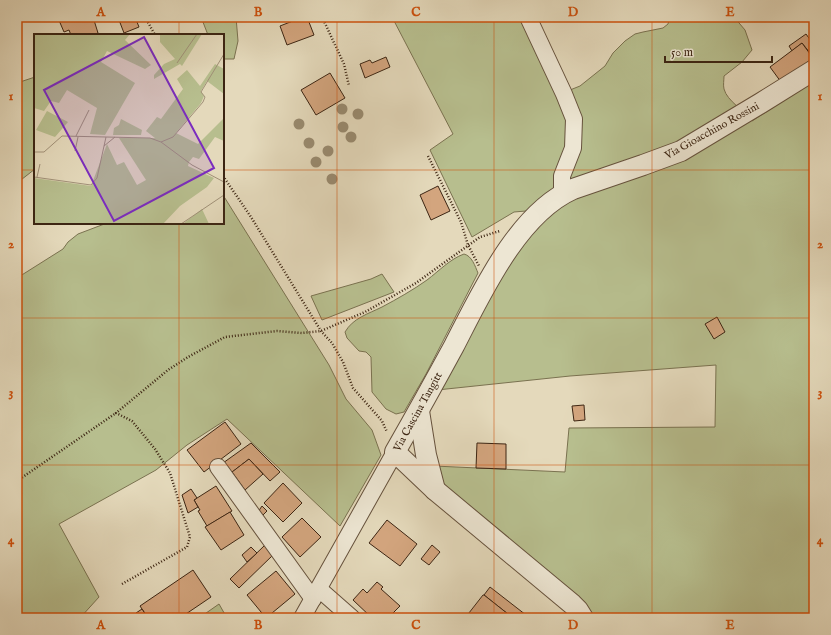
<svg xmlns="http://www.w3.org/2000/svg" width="831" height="635" viewBox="0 0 831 635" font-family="'IM FELL English',serif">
<rect width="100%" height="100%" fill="#e4d9bb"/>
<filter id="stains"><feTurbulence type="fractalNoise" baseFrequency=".005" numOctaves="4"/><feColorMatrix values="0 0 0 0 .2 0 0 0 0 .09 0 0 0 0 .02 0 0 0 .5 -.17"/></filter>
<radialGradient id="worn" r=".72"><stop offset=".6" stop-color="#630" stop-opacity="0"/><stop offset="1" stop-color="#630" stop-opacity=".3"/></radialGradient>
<g fill="#b7be8e" stroke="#7a7250">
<polygon points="201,17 236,17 238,41 234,59 223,59 223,35 208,35"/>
<path d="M392 17H524L560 94 580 86 605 66 613 53 625 41 635 34 643 32 663 28 668 24 670 17H734L745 30 752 50 742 62 724 76C724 80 723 85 724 89 727 101 745 111 752 121L814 81V618H587L440 489 434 466 565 472 569 428 715 427 716 365 570 376 437 390 528 216 526 211 514 212 472 237 430 150 453 134Z"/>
<polygon points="35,77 35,169 17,183 17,83"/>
<polygon points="223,195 329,365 346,399 372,430 381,455 340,526 227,419 187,445 156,470 59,524 99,597 80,618 17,618 17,278 63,249 68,242 78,234 107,223 223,223"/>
<path d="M464 254C472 256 475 266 478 273L426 374 404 412 396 414 386 409 372 392 371 357 366 352 359 351 347 338 345 332C353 318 368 314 382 307 397 299 413 290 427 280 439 271 450 259 464 254Z"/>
<polygon points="382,274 394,292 322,320 311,296 371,279"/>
<polygon points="219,604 227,618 199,618"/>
</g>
<g fill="#d3a57e" stroke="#3c2513">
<polygon points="61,17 93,17 98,33 93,35 71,35 69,30 64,32 58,18"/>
<polygon points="127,17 135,17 139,27 124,33 119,20"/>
<polygon points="303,17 307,17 314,35 287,45 280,26"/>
<polygon points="806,34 814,45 814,51 810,53 802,43 792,51 789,46"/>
<polygon points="802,43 813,58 781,82 770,67"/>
<polygon points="386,57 390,67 365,78 360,64 370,60 372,63"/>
<polygon points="330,73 345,98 316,115 301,90"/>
<polygon points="438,186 450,211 431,220 420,195"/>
<polygon points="717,317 725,332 714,339 705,324"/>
<polygon points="584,405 585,420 574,421 572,406"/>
<polygon points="225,422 241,444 204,472 187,450"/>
<polygon points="251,443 280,472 270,481 249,459 231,473 223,463"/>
<polygon points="477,443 506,444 506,469 476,468"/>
<polygon points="249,459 263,474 245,490 232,472"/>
<polygon points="283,483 302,503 283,522 264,503"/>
<polygon points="216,486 232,511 207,526 198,511 200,510 194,500"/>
<polygon points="191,489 197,498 194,500 198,507 188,513 182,495"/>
<polygon points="262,506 267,511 262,516 258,512"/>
<polygon points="230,512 244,535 221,550 205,527"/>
<polygon points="302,518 321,537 300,557 282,537"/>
<polygon points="387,520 417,544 400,566 369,543"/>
<polygon points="265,545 273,555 239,588 230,579"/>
<polygon points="432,545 440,552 429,565 421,559"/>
<polygon points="251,547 257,553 247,562 242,555"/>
<polygon points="193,570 211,597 180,618 148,618 140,606"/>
<polygon points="276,571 295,594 266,618 247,595"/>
<polygon points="377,582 383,587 381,589 400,606 388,618 381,618 376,613 372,618 353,600 363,589 367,593"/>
<polygon points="490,587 526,615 524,618 513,618 484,595"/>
<polygon points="483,595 484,595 513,618 465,618"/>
<polygon points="142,609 148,618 139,618 136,613"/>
</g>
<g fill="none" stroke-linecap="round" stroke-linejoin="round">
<g stroke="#66523d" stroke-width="18">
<g id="minor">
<polyline points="528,17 564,94 574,119 573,148 562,176 562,194"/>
<polyline points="218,467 313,599"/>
<polyline points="319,589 352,618"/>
<polyline points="302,618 395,452"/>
</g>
</g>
<g stroke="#66523d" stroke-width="22">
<g id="tertiary">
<polyline points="419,411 426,455 435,490"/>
<path d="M583 618 578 610 572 604 435 490 395 452C415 417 435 381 454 346 481 294 517 214 573 189L643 165 681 151 761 103 814 70"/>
</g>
</g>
<g stroke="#3c2513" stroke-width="2.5" stroke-dasharray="1 2" stroke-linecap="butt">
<polyline points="145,17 155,35"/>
<polyline points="322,17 344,64 349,86"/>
<polyline points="428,156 461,222 468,245 479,266"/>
<polyline points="223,176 251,217 321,331 332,343 343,362 353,388 382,421 387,432"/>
<polyline points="17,481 116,413"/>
<polyline points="122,584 187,547 190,537 170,473 155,449 132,421 116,413 168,370 188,357 225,337 277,331 302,333 321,331 365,312 416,283 480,237 500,231"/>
</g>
<use href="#minor" stroke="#ede6d3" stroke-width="16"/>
<use href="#tertiary" stroke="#ede6d3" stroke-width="20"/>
</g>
<g fill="#998b70">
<circle cx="342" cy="109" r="5.5"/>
<circle cx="358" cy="114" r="5.5"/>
<circle cx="299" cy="124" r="5.5"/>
<circle cx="343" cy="127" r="5.5"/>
<circle cx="351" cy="137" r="5.5"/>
<circle cx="309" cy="143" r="5.5"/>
<circle cx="328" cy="151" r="5.5"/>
<circle cx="316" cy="162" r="5.5"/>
<circle cx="332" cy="179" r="5.5"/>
</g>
<path fill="none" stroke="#ce510d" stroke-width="1" stroke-opacity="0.55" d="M179 17V35M337 17V618M494 17V618M652 17V618M17 170H35M223 170H814M179 223V618M17 318H814M17 465H814"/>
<g text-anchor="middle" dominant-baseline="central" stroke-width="4" stroke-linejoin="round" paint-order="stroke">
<g font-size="11" fill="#3c2513" stroke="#ede6d3">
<text transform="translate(712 131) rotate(-29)">Via Gioacchino Rossini</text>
<text transform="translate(418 412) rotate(-61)">Via Cascina Tangitt</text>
</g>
</g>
<g transform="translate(34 34)">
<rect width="190" height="190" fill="#e4d9bb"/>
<path d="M0 0H96L91 6 117 31 111 35 73 17 67 28 101 49 71 101 56 100 63 74 33 56 25 69 17 67 10 77 0 74ZM126 0H168L148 32 146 30 120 45V41L130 30 141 25 126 8ZM181 30 190 35V60L173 47 167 57 170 62 167 69 142 99 164 110 190 84V107L181 103 165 125 159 123 155 128 154 132 180 144 173 153 146 172 129 190H0V144L57 152 73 110 83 131 90 128 103 151 112 146 85 104H121L112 97 123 83 127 85 149 55 143 45 153 36 166 52ZM13 77 34 88 21 103 2 96ZM87 85 108 96 107 101H79L80 94 85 91ZM168 175 175 190 150 189Z" fill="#b7be8e"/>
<path fill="none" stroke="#a19178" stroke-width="1" d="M143 29 163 0M42 102 55 76M127 108 139 103 169 68 171 63 167 58 190 20M70 112 81 103M41 117 44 103M0 118H10L28 102 116 104 127 108 158 131 190 148M0 143 57 151 63 144 72 103M3 143 6 130M147 190 190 161"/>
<path fill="#7b2cbf" fill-opacity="0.15" stroke="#7b2cbf" stroke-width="2" d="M110 3 180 134 80 187 10 56Z"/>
<rect width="190" height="190" fill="none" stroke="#3c2513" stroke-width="2"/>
</g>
<rect width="831" height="635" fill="none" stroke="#e4d9bb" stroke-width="44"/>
<path d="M665 56v6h107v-6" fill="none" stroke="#3c2513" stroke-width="2"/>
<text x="671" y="56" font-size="12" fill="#3c2513" stroke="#ede6d3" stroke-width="3" paint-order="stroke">50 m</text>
<rect x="22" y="22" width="787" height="591" fill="none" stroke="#ce510d" stroke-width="1.5"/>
<g font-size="13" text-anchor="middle" font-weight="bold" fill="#ce510d">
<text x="101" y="16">A</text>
<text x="258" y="16">B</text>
<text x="416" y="16">C</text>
<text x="573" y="16">D</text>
<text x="730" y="16">E</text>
<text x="11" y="100">1</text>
<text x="820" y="100">1</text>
<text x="11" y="248">2</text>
<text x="820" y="248">2</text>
<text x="11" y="396">3</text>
<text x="820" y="396">3</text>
<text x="11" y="544">4</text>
<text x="820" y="544">4</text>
<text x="101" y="629">A</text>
<text x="258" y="629">B</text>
<text x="416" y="629">C</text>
<text x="573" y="629">D</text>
<text x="730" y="629">E</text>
</g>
<rect width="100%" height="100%" filter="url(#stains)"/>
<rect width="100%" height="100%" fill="url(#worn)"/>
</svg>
